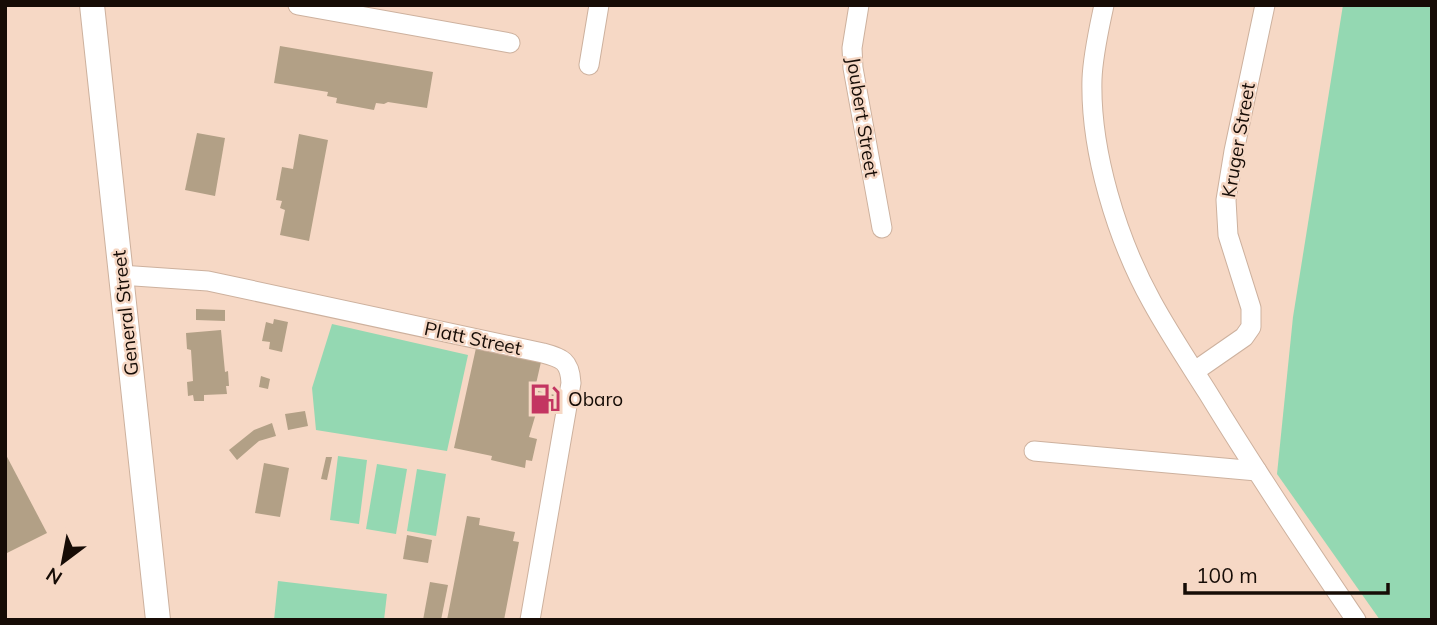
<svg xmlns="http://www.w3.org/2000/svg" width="1437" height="625" viewBox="0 0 1437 625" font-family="Mulish,sans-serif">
<rect width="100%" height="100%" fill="#f6d8c5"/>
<g fill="#94d8b2">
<polygon points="1343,5 1432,5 1432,620 1380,620 1277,474 1293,317"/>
<polygon points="332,324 468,355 447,451 316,430 312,388"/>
<polygon points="338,456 367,460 359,524 330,520"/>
<polygon points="377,464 407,469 396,534 366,529"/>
<polygon points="417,469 446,474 436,536 407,531"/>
<polygon points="278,581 387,594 384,620 274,620"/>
</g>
<g fill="#b2a086">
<polygon points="280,46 433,72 427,108 388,102 384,104 376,103 374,110 336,103 337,98 327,96 328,92 274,83"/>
<polygon points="197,133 225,138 215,196 185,190"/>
<polygon points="299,134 328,140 309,241 280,235 285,210 280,208 282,201 276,200 282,167 293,169"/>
<polygon points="196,309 225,310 225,321 196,320"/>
<polygon points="274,319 288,322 282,352 269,349 270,342 262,341 266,322 273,324"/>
<polygon points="221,330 225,372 228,371 229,386 226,386 227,394 204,395 204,401 194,401 193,395 188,396 187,382 193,381 191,350 187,349 186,333"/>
<polygon points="476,348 541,362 533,397 536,398 538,391 555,395 551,413 537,410 529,437 537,439 532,461 526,460 525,468 491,460 492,456 454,448"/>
<polygon points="261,376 270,379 268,389 259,387"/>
<polygon points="305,411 308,426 288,430 285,414"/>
<polygon points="272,423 276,436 259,441 237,460 229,450 254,430"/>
<polygon points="5,453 47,533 5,554"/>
<polygon points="326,457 332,457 327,480 321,479"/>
<polygon points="264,463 289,468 280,517 255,513"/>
<polygon points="467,516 480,518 479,525 515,532 513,541 519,542 504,620 447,620"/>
<polygon points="407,535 432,540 428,563 403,559"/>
<polygon points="430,582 448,585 441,620 423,620"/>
</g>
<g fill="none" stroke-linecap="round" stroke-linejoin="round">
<g stroke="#cdb19e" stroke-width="21">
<g id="minor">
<polyline points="298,5 510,43"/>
<polyline points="859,5 852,48 853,68 882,228"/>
<path d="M1104 5C1099 29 1093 54 1092 79 1090 151 1117 239 1152 302 1169 333 1189 363 1208 393 1255 470 1305 545 1356 620"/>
<polyline points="589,65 599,5"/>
<path d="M120 275 208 281 543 353C562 358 570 361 571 383L530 620"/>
<polyline points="1195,371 1244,337 1251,327 1251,308 1228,235 1226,200 1234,151 1265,5"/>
<polyline points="1034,451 1257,471"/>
</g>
</g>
<g stroke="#cdb19e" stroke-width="26">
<polyline id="major" points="92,5 158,620"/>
</g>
<use href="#minor" stroke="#fff" stroke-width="19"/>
<use href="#major" stroke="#fff" stroke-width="24"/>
</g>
<defs>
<g id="fuel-bare" transform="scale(2.415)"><path d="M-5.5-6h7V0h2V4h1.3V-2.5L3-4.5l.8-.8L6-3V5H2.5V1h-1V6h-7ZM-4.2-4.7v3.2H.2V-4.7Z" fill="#c33561" stroke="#f6d8c5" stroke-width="2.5" paint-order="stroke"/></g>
</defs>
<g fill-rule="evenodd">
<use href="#fuel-bare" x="545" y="399"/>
</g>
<g text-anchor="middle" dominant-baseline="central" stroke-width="5" stroke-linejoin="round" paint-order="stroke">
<g font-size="19" fill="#160c06" stroke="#f6d8c5">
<text transform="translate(863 117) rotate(81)">Joubert Street</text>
<text transform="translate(1238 140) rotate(-80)">Kruger Street</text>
<text transform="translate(125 313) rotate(-96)">General Street</text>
<text transform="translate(473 338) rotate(12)">Platt Street</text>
</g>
<g font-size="19" fill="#160c06" stroke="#f6d8c5" text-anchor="start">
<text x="568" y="399">Obaro</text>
</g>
</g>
<rect width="1437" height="625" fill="none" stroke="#160c06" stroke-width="14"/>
<g transform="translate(63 562) rotate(212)" stroke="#f6d8c5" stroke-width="5" paint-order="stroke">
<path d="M0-5L12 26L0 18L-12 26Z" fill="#160c06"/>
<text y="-10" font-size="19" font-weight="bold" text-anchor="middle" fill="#160c06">N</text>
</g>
<path d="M1185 583v10h203v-10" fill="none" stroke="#160c06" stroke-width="3.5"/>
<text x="1196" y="583" font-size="21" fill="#160c06" stroke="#f6d8c5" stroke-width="5" paint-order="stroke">100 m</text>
</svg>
